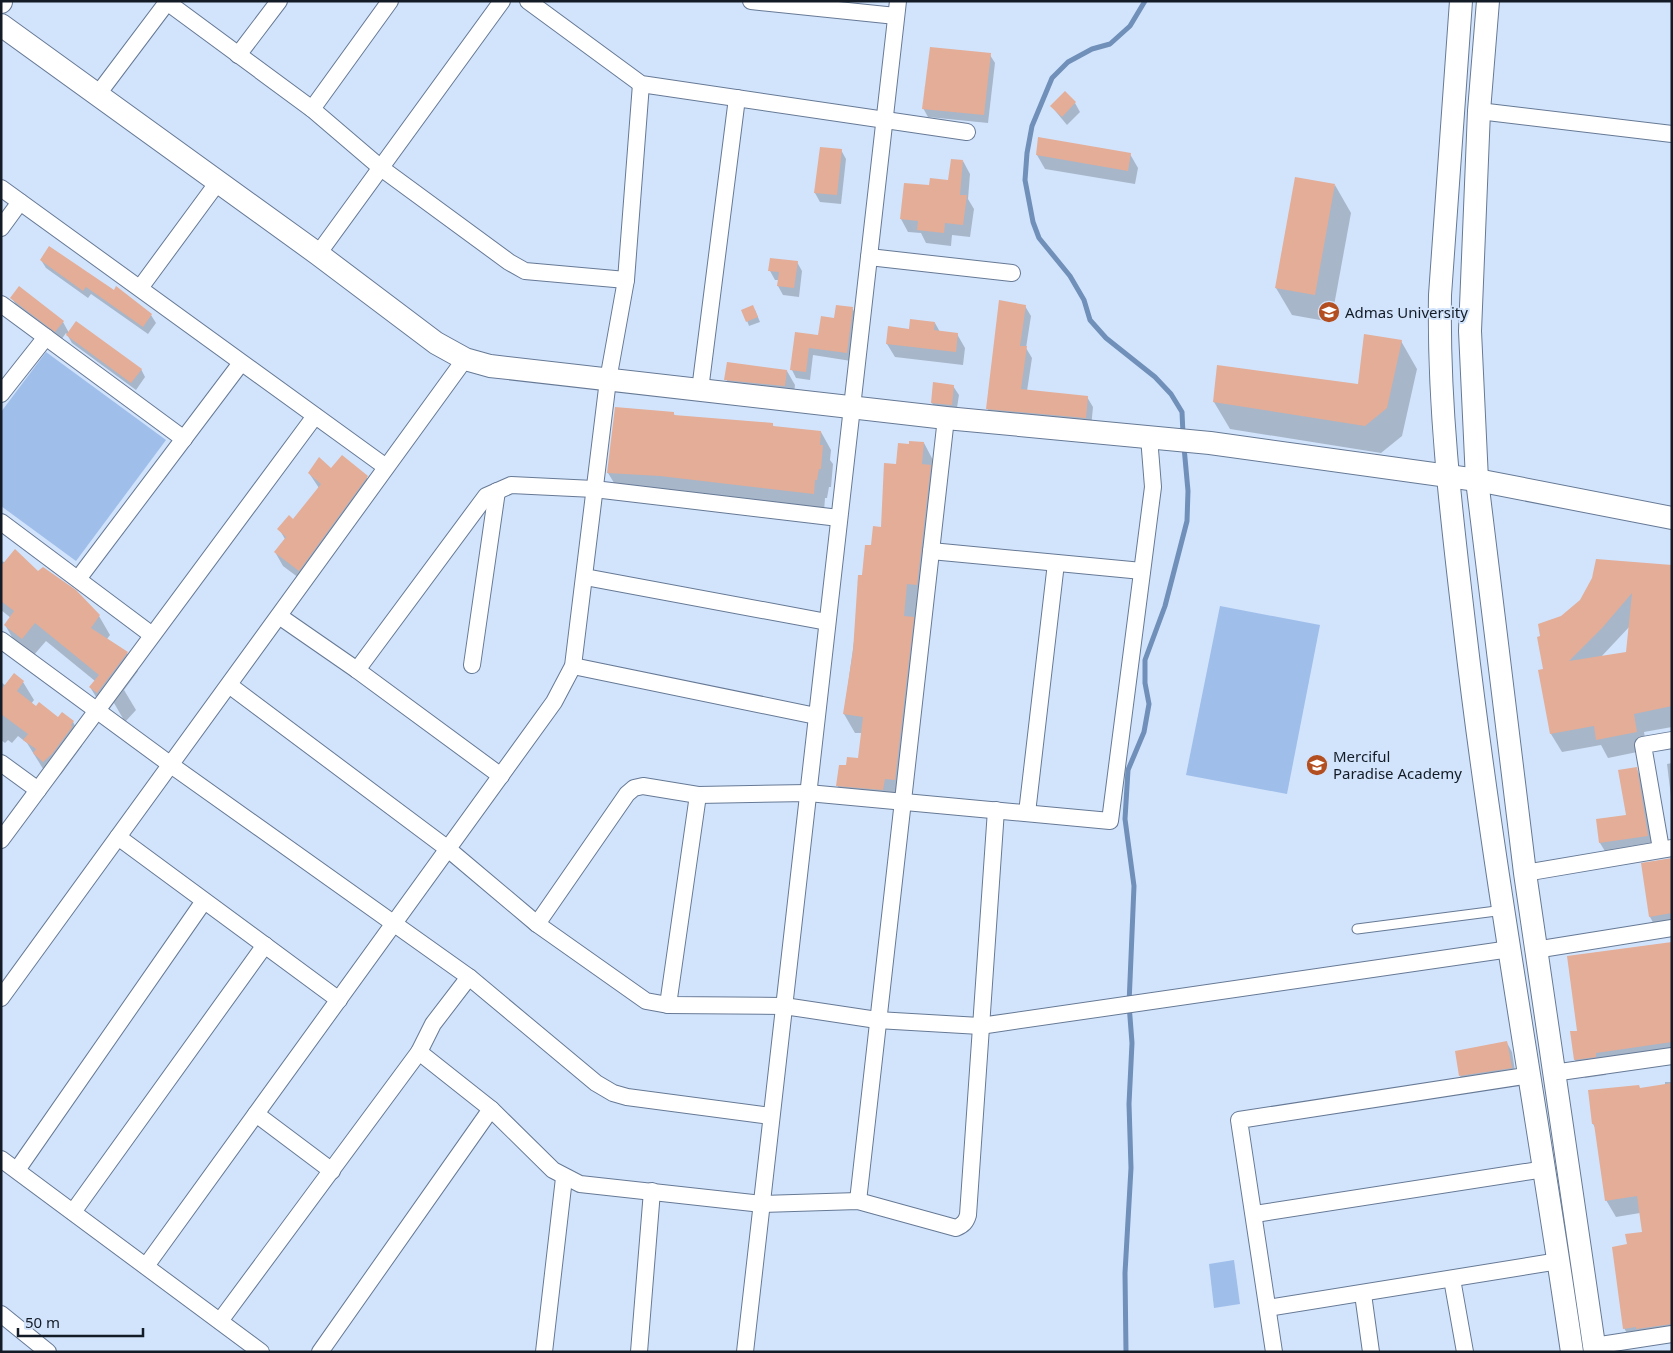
<svg xmlns="http://www.w3.org/2000/svg" width="1673" height="1353" viewBox="0 0 1673 1353" font-family="'Noto Sans',sans-serif">
<rect width="100%" height="100%" fill="#d2e4fc"/>
<g fill="#9fbeea">
<polygon points="46,352 166,440 76,561 1,506 1,412"/>
<polygon points="1220,606 1320,625 1287,794 1186,775"/>
<polygon points="1234,1260 1240,1304 1214,1308 1209,1264"/>
</g>
<g fill="#0003" fill-rule="evenodd">
<polygon points="990,55 995,63 988,123 928,117 923,108"/>
<polygon points="1075,103 1080,112 1067,125 1052,107"/>
<polygon points="841,150 846,159 841,204 820,202 815,193"/>
<polygon points="1130,154 1138,168 1135,184 1045,169 1037,155"/>
<polygon points="963,161 970,174 968,199 974,209 970,237 952,235 951,246 926,243 921,233 908,232 901,219 905,184 931,186 949,181"/>
<polygon points="1335,185 1351,213 1331,322 1292,315 1276,288"/>
<polygon points="41,260 114,291 116,288 151,315 156,323 148,334 91,294 88,298 46,268"/>
<polygon points="797,262 802,271 799,297 783,295 778,286 779,280 775,280 770,271"/>
<polygon points="12,298 63,322 69,333 141,369 145,377 136,390 72,343 66,333 61,340 17,307"/>
<polygon points="1025,306 1031,316 1026,348 1032,358 1027,391 1087,397 1093,407 1091,428 993,418 987,408"/>
<polygon points="852,308 857,316 851,361 813,355 810,380 796,378 792,370 797,334 820,337 835,319"/>
<polygon points="743,310 755,310 760,322 749,326"/>
<polygon points="935,323 940,332 957,334 965,348 963,365 895,357 887,344 910,330"/>
<polygon points="1401,341 1417,369 1402,436 1381,453 1230,429 1214,402 1359,385"/>
<polygon points="787,371 795,385 793,400 734,393 726,379"/>
<polygon points="953,386 959,395 956,414 937,412 932,403"/>
<polygon points="674,414 675,416 772,424 774,427 821,432 831,450 830,460 833,464 831,487 829,487 827,498 825,498 824,512 619,491 608,473"/>
<polygon points="924,443 934,462 905,798 848,804 837,785 848,767 859,759 862,733 855,733 844,714 863,576 872,546 882,528 897,466"/>
<polygon points="331,469 366,476 374,490 307,584 283,566 275,552 285,539 279,529 293,520 319,488 309,473"/>
<polygon points="1,561 39,573 75,591 99,616 110,635 107,639 127,653 138,671 124,690 136,710 125,722 114,703 108,711 101,705 90,687 95,681 46,641 33,656 16,644 5,625 11,618 1,610"/>
<path d="M1672 566V727L1644 732 1647 750 1608 758 1601 745 1562 752 1551 734 1540 671 1545 670 1542 637 1581 601 1594 579ZM1631 625 1628 653 1600 658Z"/>
<polygon points="1,682 6,686 23,682 34,700 31,704 59,719 73,722 83,740 81,744 82,746 62,773 54,780 45,772 27,743 18,736 12,743 8,740 5,743 1,740"/>
<polygon points="1672,763 1672,805 1667,764"/>
<polygon points="1636,768 1643,781 1655,848 1608,856 1600,843 1597,820 1627,816"/>
<polygon points="1672,859 1672,933 1660,935 1650,917"/>
<polygon points="1672,943 1672,1062 1606,1071 1606,1075 1585,1078 1575,1060 1578,1032"/>
<polygon points="1507,1043 1512,1052 1516,1077 1465,1084 1460,1076"/>
<polygon points="1665,1082 1672,1082 1672,1341 1634,1345 1624,1328 1628,1246 1643,1233 1640,1213 1616,1217 1606,1200 1596,1129 1593,1124 1640,1089 1665,1085"/>
</g>
<g fill="none" stroke-linecap="round" stroke-linejoin="round">
<g stroke="#708fb9" stroke-width="5">
<polyline points="1145,1 1130,26 1110,44 1092,49 1068,62 1052,78 1032,126 1027,153 1025,180 1033,222 1039,238 1070,276 1084,300 1090,320 1106,338 1155,377 1171,394 1182,412 1183,434"/>
<polyline points="1126,1352 1125,1273 1131,1168 1129,1104 1132,1043 1129,1004 1134,886 1125,819 1128,770 1144,732 1149,704 1145,683 1145,660 1165,606 1187,521 1188,491 1184,447"/>
</g>
</g>
<g fill="#e4ad97" fill-rule="evenodd">
<polygon points="930,47 991,53 984,115 922,109"/>
<polygon points="1065,91 1076,102 1062,117 1050,106"/>
<polygon points="1038,137 1131,153 1128,171 1036,155"/>
<polygon points="820,147 842,149 837,195 814,193"/>
<polygon points="951,159 963,160 960,195 967,195 963,225 945,223 944,233 917,230 918,221 900,219 904,183 929,185 930,178 948,180"/>
<polygon points="1295,177 1335,184 1315,295 1275,288"/>
<polygon points="49,246 114,290 116,286 152,314 143,327 86,287 83,291 40,260"/>
<polygon points="770,258 798,261 794,288 777,286 779,272 768,271"/>
<polygon points="19,286 64,321 55,332 10,298"/>
<polygon points="999,300 1026,305 1020,346 1027,346 1021,389 1088,396 1086,418 986,409"/>
<polygon points="753,305 758,317 746,322 741,310"/>
<polygon points="836,305 853,307 847,353 809,348 806,372 790,370 795,332 818,335 821,316 834,318"/>
<polygon points="910,319 935,322 934,330 958,333 956,352 886,344 888,326 909,329"/>
<polygon points="76,321 142,369 131,383 66,335"/>
<polygon points="1364,334 1402,340 1387,408 1365,426 1213,402 1217,365 1358,384"/>
<polygon points="727,362 787,370 785,386 724,380"/>
<polygon points="933,382 954,385 952,405 931,403"/>
<polygon points="615,407 674,412 674,415 773,423 773,426 821,431 820,445 823,445 821,469 819,469 817,480 815,480 814,494 660,476 607,473"/>
<polygon points="909,441 924,442 922,464 931,465 917,585 907,584 904,616 914,617 895,780 885,779 883,790 836,786 839,765 846,765 847,757 858,758 863,717 843,714 853,651 858,575 862,575 865,545 871,545 873,526 881,527 884,463 896,464 898,443 909,444"/>
<polygon points="342,455 368,476 299,571 274,552 286,537 277,529 289,515 293,519 321,484 308,473 319,457 331,468"/>
<polygon points="15,549 38,571 43,567 76,590 100,615 91,628 128,652 97,693 89,687 99,675 35,623 22,639 4,625 14,611 1,601 1,566"/>
<path d="M1596 559 1672 565V706L1634 714 1637 732 1596 740 1594 726 1550 734 1538 670 1543 669 1537 637 1540 636 1538 624 1561 616 1580 600 1592 578ZM1632 593 1626 652 1569 661 1603 627Z"/>
<polygon points="14,673 24,681 17,691 36,706 39,702 58,717 62,712 74,721 71,725 72,727 52,754 43,762 33,753 36,749 23,740 28,734 1,714 1,690"/>
<polygon points="1637,767 1648,836 1599,843 1596,819 1626,815 1618,770"/>
<polygon points="1672,858 1672,913 1649,917 1641,863"/>
<polygon points="1672,942 1672,1042 1596,1053 1596,1057 1574,1060 1570,1031 1577,1031 1567,956"/>
<polygon points="1507,1041 1512,1068 1459,1076 1455,1051"/>
<polygon points="1672,1083 1672,1208 1670,1209 1672,1324 1636,1329 1636,1327 1623,1329 1612,1247 1627,1244 1625,1234 1642,1232 1637,1196 1605,1201 1594,1124 1592,1124 1588,1090 1639,1085 1640,1088"/>
</g>
<g fill="none" stroke-linecap="round" stroke-linejoin="round">
<g stroke="#667995" stroke-width="11">
<polyline id="lane" points="1357,929 1504,910"/>
</g>
<g stroke="#667995" stroke-width="18">
<g id="street">
<polyline points="528,1 641,84 967,132"/>
<polyline points="751,1 896,16"/>
<polyline points="167,2 312,109 381,168 509,262 525,271 626,280"/>
<polyline points="238,55 279,1"/>
<polyline points="98,94 168,1"/>
<polyline points="312,109 390,1"/>
<polyline points="1479,111 1672,134"/>
<polyline points="1,188 386,467"/>
<polyline points="1,228 20,202"/>
<polyline points="318,254 502,1"/>
<polyline points="869,257 1012,273"/>
<polyline points="140,288 218,182"/>
<polyline points="1,304 184,439"/>
<polyline points="700,390 737,98"/>
<polyline points="1,394 46,337"/>
<polyline points="1,522 152,635"/>
<polyline points="931,551 1142,571"/>
<polyline points="585,577 827,622"/>
<polyline points="78,579 241,363"/>
<polyline points="279,616 357,670 501,776"/>
<polyline points="1,640 171,765 469,977 596,1083 613,1093 627,1097 771,1116"/>
<polyline points="472,665 497,491"/>
<polyline points="573,666 816,716"/>
<polyline points="357,670 486,496 511,485 594,489 839,518"/>
<polyline points="229,685 448,849 537,924 646,1001 668,1005 784,1006 877,1020 980,1026 1510,949"/>
<polyline points="1,763 38,790"/>
<polyline points="1027,813 1056,563"/>
<polyline points="118,837 339,1000"/>
<polyline points="1,840 315,416"/>
<polyline points="1661,849 1643,745 1672,740"/>
<polyline points="1525,873 1672,848"/>
<polyline points="537,924 627,794 634,788 643,786 698,795 808,793 1110,821 1153,487 1149,437"/>
<polyline points="1535,950 1672,928"/>
<polyline points="1,998 465,359"/>
<polyline points="668,1005 698,795"/>
<path d="M419 1052 491 1109 553 1170 580 1184 762 1204 858 1201 956 1228C963 1225 966 1222 968 1215L996 810"/>
<polyline points="1553,1073 1672,1056"/>
<polyline points="256,1114 332,1171"/>
<polyline points="1,1159 261,1352"/>
<polyline points="17,1170 204,901"/>
<polyline points="858,1201 946,418"/>
<polyline points="73,1212 265,945"/>
<polyline points="1255,1214 1545,1169"/>
<polyline points="146,1266 554,702 573,666 608,380 626,280 641,84"/>
<polyline points="1452,1279 1465,1352"/>
<polyline points="1363,1294 1371,1352"/>
<polyline points="1268,1308 1559,1261"/>
<polyline points="1,1314 48,1352"/>
<polyline points="220,1321 419,1052 433,1024 469,977"/>
<polyline points="1594,1346 1672,1334"/>
<polyline points="320,1352 491,1109"/>
<polyline points="544,1352 564,1178"/>
<polyline points="639,1352 652,1191"/>
<polyline points="745,1352 898,1"/>
<polyline points="1274,1352 1239,1120 1531,1075"/>
</g>
</g>
<g stroke="#667995" stroke-width="24">
<g id="secondary">
<path d="M1461 1 1440 295C1438 408 1452 520 1465 631 1493 872 1537 1111 1572 1352"/>
<polyline points="1488,1 1479,111 1470,331 1477,480 1525,873 1595,1352"/>
<polyline points="1,2 1,1"/>
<polyline points="1,25 318,254 436,343 465,359 490,366 946,418 1210,443 1477,480 1672,518"/>
</g>
</g>
<use href="#lane" stroke="#fff" stroke-width="9"/>
<use href="#street" stroke="#fff" stroke-width="16"/>
<use href="#secondary" stroke="#fff" stroke-width="22"/>
</g>
<defs>
<g id="university-disc" transform="scale(1.125)"><circle r="9.5" fill="#b34e20" stroke="#d2e4fc"/><path d="M0-5L7-2L0 1L-7-2ZM-4 1L0 2.5L4 1V4Q0 6-4 4Z" fill="#fff"/></g>
<g id="school-disc" transform="scale(1.125)"><circle r="9.5" fill="#b34e20" stroke="#d2e4fc"/><path d="M0-5L7-2L0 1L-7-2ZM-4 1L0 2.5L4 1V4Q0 6-4 4Z" fill="#fff"/></g>
</defs>
<g fill-rule="evenodd">
<use href="#university-disc" x="1329" y="312"/>
<use href="#school-disc" x="1317" y="765"/>
</g>
<g text-anchor="middle" dominant-baseline="central" stroke-width="4" stroke-linejoin="round" paint-order="stroke">
<g font-size="15" fill="#131b26" stroke="#d2e4fc" text-anchor="start">
<text x="1345" y="312">Admas University</text>
<text x="1333" y="756">Merciful<tspan x="1333" dy="17">Paradise Academy</tspan></text>
</g>
</g>
<rect width="1673" height="1353" fill="none" stroke="#131b26" stroke-width="5"/>
<path d="M18 1328v8h125v-8" fill="none" stroke="#131b26" stroke-width="2.5"/>
<text x="25" y="1328" font-size="15" fill="#131b26" stroke="#d2e4fc" stroke-width="4" paint-order="stroke">50 m</text>
</svg>
